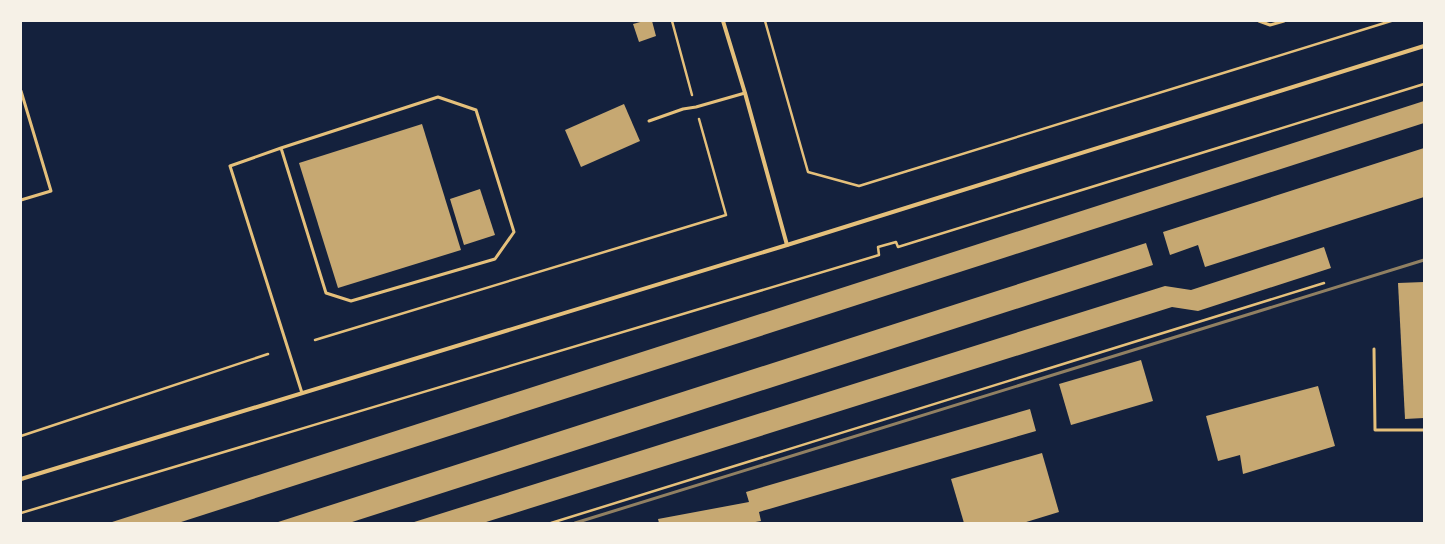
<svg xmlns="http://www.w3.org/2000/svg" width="1445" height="544" viewBox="0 0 1445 544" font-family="Spectral,serif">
<rect width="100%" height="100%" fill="#14213d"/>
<g fill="#c6a872">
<polygon points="644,21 652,21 656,36 639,42 633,24"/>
<polygon points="1424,101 1424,123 178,523 109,523"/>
<polygon points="624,104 640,141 581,167 565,130"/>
<polygon points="422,124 461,250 338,288 299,163"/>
<polygon points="1424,148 1424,197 1205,267 1198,245 1170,255 1163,232"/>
<polygon points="480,189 495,235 464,245 450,199"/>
<polygon points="1146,243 1153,265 349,523 275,523"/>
<polygon points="1324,247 1331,268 1198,311 1172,307 483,523 411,523 1165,286 1191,290"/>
<polygon points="1424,282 1424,418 1405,419 1398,283"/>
<polygon points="1141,360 1153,401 1071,425 1059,384"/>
<polygon points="1318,386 1335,446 1243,474 1240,455 1218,461 1206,416"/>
<polygon points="1030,409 1036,431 759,512 761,521 750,523 659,523 658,519 749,502 746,492"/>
<polygon points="1042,453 1059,512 1023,523 964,523 951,479"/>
</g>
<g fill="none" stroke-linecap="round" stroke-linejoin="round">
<g stroke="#e5c07b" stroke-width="2.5">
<polyline points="672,21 692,95"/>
<polyline points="765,21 808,172 859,186 1391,21"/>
<polyline points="315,340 726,215 699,119"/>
<polyline points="21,436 268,354"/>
<polyline points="21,513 879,255 878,247 896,242 898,247 1424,84"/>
<polyline points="551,523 1324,283"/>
</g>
<g stroke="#e5c07b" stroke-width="3">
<polyline points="1259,21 1270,25 1284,21"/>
<polyline points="21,91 51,191 21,200"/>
<polyline points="649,121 683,109 696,107 745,93"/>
<polyline points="281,148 326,293 351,301 495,259 514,232 476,110 438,97 281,148 230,166 302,393"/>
<polyline points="1374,349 1375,430 1424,430"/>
</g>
<g stroke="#e5c07b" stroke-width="4">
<polyline points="723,21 745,93 787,245"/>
<polyline points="21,479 787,245 1424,46"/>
</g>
<polyline stroke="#918062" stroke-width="3" points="575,523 1424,260"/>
</g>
<rect width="1445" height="544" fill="none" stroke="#f6f1e7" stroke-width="44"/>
</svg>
